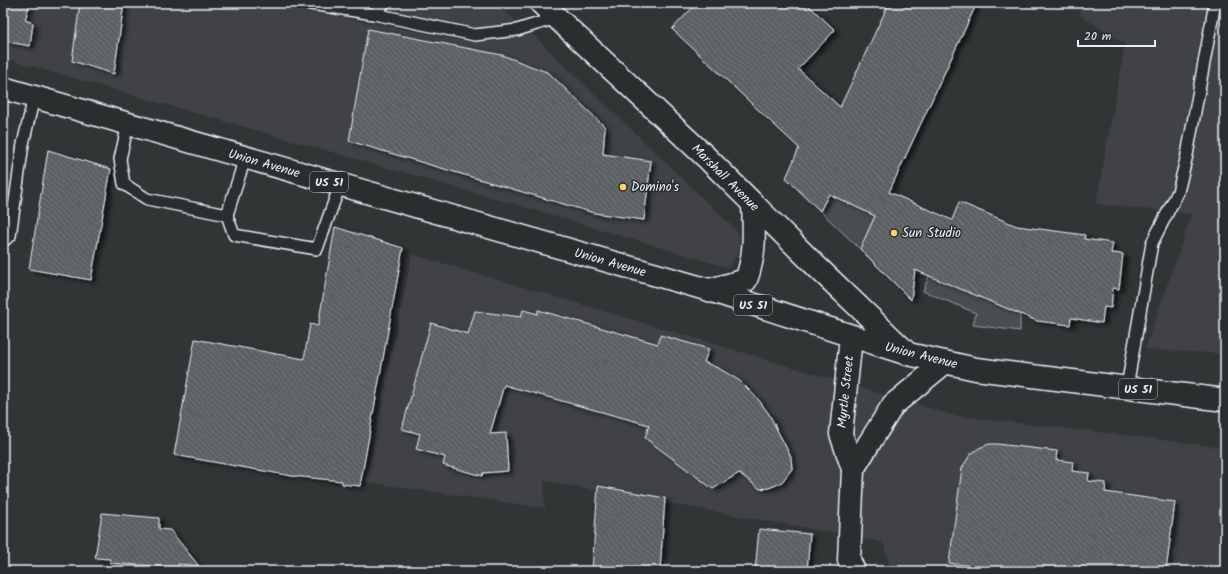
<svg xmlns="http://www.w3.org/2000/svg" width="1228" height="574" viewBox="0 0 1228 574" font-family="Kalam,sans-serif">
<defs>
<pattern id="building-back-hatch" width="6" height="6" patternUnits="userSpaceOnUse"><rect width="6" height="6" fill="#5c6063"/><path d="M-1 5l2 2M0 0l6 6M5-1l2 2" fill="none" stroke="#73777a"/></pattern>
<filter id="shadow"><feDropShadow dx="4.5" dy="2.5" stdDeviation="2" flood-color="#0009"/></filter>
</defs>
<rect width="100%" height="100%" fill="#323536"/>
<filter id="ink" filterUnits="userSpaceOnUse"><feTurbulence type="fractalNoise" baseFrequency=".025" numOctaves="2"/><feDisplacementMap in="SourceGraphic" scale="8" xChannelSelector="R" yChannelSelector="G"/><feConvolveMatrix kernelMatrix="1 2 1 2 8 2 1 2 1" color-interpolation-filters="sRGB"/></filter>
<g filter="url(#ink)">
<g fill="#3f4244">
<polygon points="3,3 268,3 469,42 530,32 737,231 741,242 739,251 729,268 552,215 3,58"/>
<polygon points="335,3 496,3 517,22 487,29 465,27"/>
<polygon points="1076,3 1225,3 1225,354 1145,349 1192,214 1096,204 1125,44 1081,16"/>
<polygon points="412,254 956,416 1116,434 1225,448 1225,571 891,571 883,542 544,481 545,508 365,482"/>
</g>
<g fill="#494d4f" stroke="#989fa4">
<polygon points="829,194 875,216 860,249 820,211"/>
<polygon points="945,237 945,282 1020,314 1020,331 973,325 976,313 923,291"/>
</g>
<g fill="url(#building-back-hatch)" stroke="#e8f1f8" filter="url(#shadow)">
<polygon points="3,3 30,3 25,20 33,23 30,46 3,41"/>
<polygon points="80,3 124,3 114,74 72,61"/>
<polygon points="697,3 806,3 835,30 798,69 840,107 889,3 977,3 889,192 952,220 959,202 1017,226 1085,235 1084,239 1113,243 1111,253 1123,254 1119,289 1113,288 1111,308 1104,307 1102,323 1071,318 1070,325 1037,321 915,270 911,300 860,249 875,216 829,194 820,211 786,178 799,148 672,29"/>
<polygon points="368,29 502,55 549,73 605,127 603,154 651,161 644,220 594,213 349,141"/>
<polygon points="48,150 111,169 91,280 29,269"/>
<polygon points="335,227 403,248 360,486 342,484 342,481 292,476 174,455 195,339 304,359 310,324 318,326"/>
<polygon points="523,310 538,314 538,310 658,344 660,335 709,349 704,362 720,369 740,381 758,399 769,414 791,457 792,469 781,483 769,488 760,489 739,473 713,489 645,438 649,425 504,385 490,434 506,433 508,471 483,473 482,476 443,465 445,457 416,449 420,434 402,429 431,323 468,334 475,311 521,317"/>
<polygon points="989,444 997,444 1057,451 1056,460 1073,462 1072,471 1089,473 1088,481 1106,483 1105,492 1175,502 1166,571 970,571 970,566 949,563 962,468 970,455 979,448"/>
<polygon points="598,486 665,498 660,571 592,571"/>
<polygon points="102,513 159,518 159,529 170,530 199,566 178,564 178,567 120,564 110,563 110,559 95,558"/>
<polygon points="759,529 810,534 807,571 755,571"/>
</g>
<g fill="none" stroke-linecap="round" stroke-linejoin="round">
<g stroke="#e8f1f8" stroke-width="14">
<g id="lane">
<polyline points="305,3 374,14 475,35 517,30 556,18"/>
<polyline points="374,14 384,3"/>
<polyline points="128,124 120,159 124,184 147,199 227,215"/>
<polyline points="245,158 227,215 234,235 317,249 340,185"/>
<polyline points="3,241 10,236 23,144 34,97"/>
<polyline points="1127,387 1152,243 1178,192 1187,155 1215,3"/>
</g>
</g>
<g stroke="#e8f1f8" stroke-width="25">
<g id="street">
<polyline points="851,337 841,434 853,469 849,560 854,571"/>
<polyline points="853,469 893,405 944,363"/>
</g>
</g>
<g stroke="#e8f1f8" stroke-width="25">
<polyline id="secondary" points="541,3 707,158 815,265 908,354"/>
</g>
<g stroke="#e8f1f8" stroke-width="25">
<g id="primary">
<polyline points="3,88 709,290 908,354 976,369 1225,400"/>
<path d="M709 290 746 280C756 254 754 231 753 204"/>
</g>
</g>
<use href="#lane" stroke="#2a2d2e" stroke-width="11"/>
<use href="#street" stroke="#2a2d2e" stroke-width="22"/>
<use href="#secondary" stroke="#2a2d2e" stroke-width="22"/>
<use href="#primary" stroke="#2a2d2e" stroke-width="22"/>
</g>
</g>
<g fill="#ffd166" stroke="#2a2d2e" stroke-width="1.5">
<circle cx="623" cy="187" r="4"/>
<circle cx="894" cy="233" r="4"/>
</g>
<g text-anchor="middle" dominant-baseline="central" stroke-width="3" stroke-linejoin="round" paint-order="stroke">
<g fill="#2a2d2e" stroke="#afb6bb" stroke-width="1">
<rect x="310" y="172" width="38" height="20" rx="3"/>
<rect x="734" y="295" width="38" height="20" rx="3"/>
<rect x="1119" y="379" width="38" height="20" rx="3"/>
</g>
<g font-size="12" font-weight="bold" fill="#e8f1f8">
<text x="329" y="182">US 51</text>
<text x="753" y="305">US 51</text>
<text x="1138" y="389">US 51</text>
</g>
<g font-size="13" fill="#e8f1f8" stroke="#2a2d2e">
<text transform="translate(264 164) rotate(16)">Union Avenue</text>
<text transform="translate(725 178) rotate(45)">Marshall Avenue</text>
<text transform="translate(610 263) rotate(16)">Union Avenue</text>
<text transform="translate(921 356) rotate(14)">Union Avenue</text>
<text transform="translate(846 392) rotate(-84)">Myrtle Street</text>
</g>
<g font-size="13" fill="#e8f1f8" stroke="#2a2d2e" text-anchor="start">
<text x="631" y="187">Domino's</text>
<text x="902" y="233">Sun Studio</text>
</g>
</g>
<rect width="1228" height="574" fill="none" stroke="#2a2d2e" stroke-width="16"/>
<rect x="8" y="8" width="1212" height="558" fill="none" stroke="#e8f1f8" stroke-width="1.5" filter="url(#ink)"/>
<path d="M1078 40v6h77v-6" fill="none" stroke="#e8f1f8" stroke-width="2"/>
<text x="1084" y="40" font-size="12" fill="#e8f1f8" stroke="#2a2d2e" stroke-width="3" paint-order="stroke">20 m</text>
</svg>
